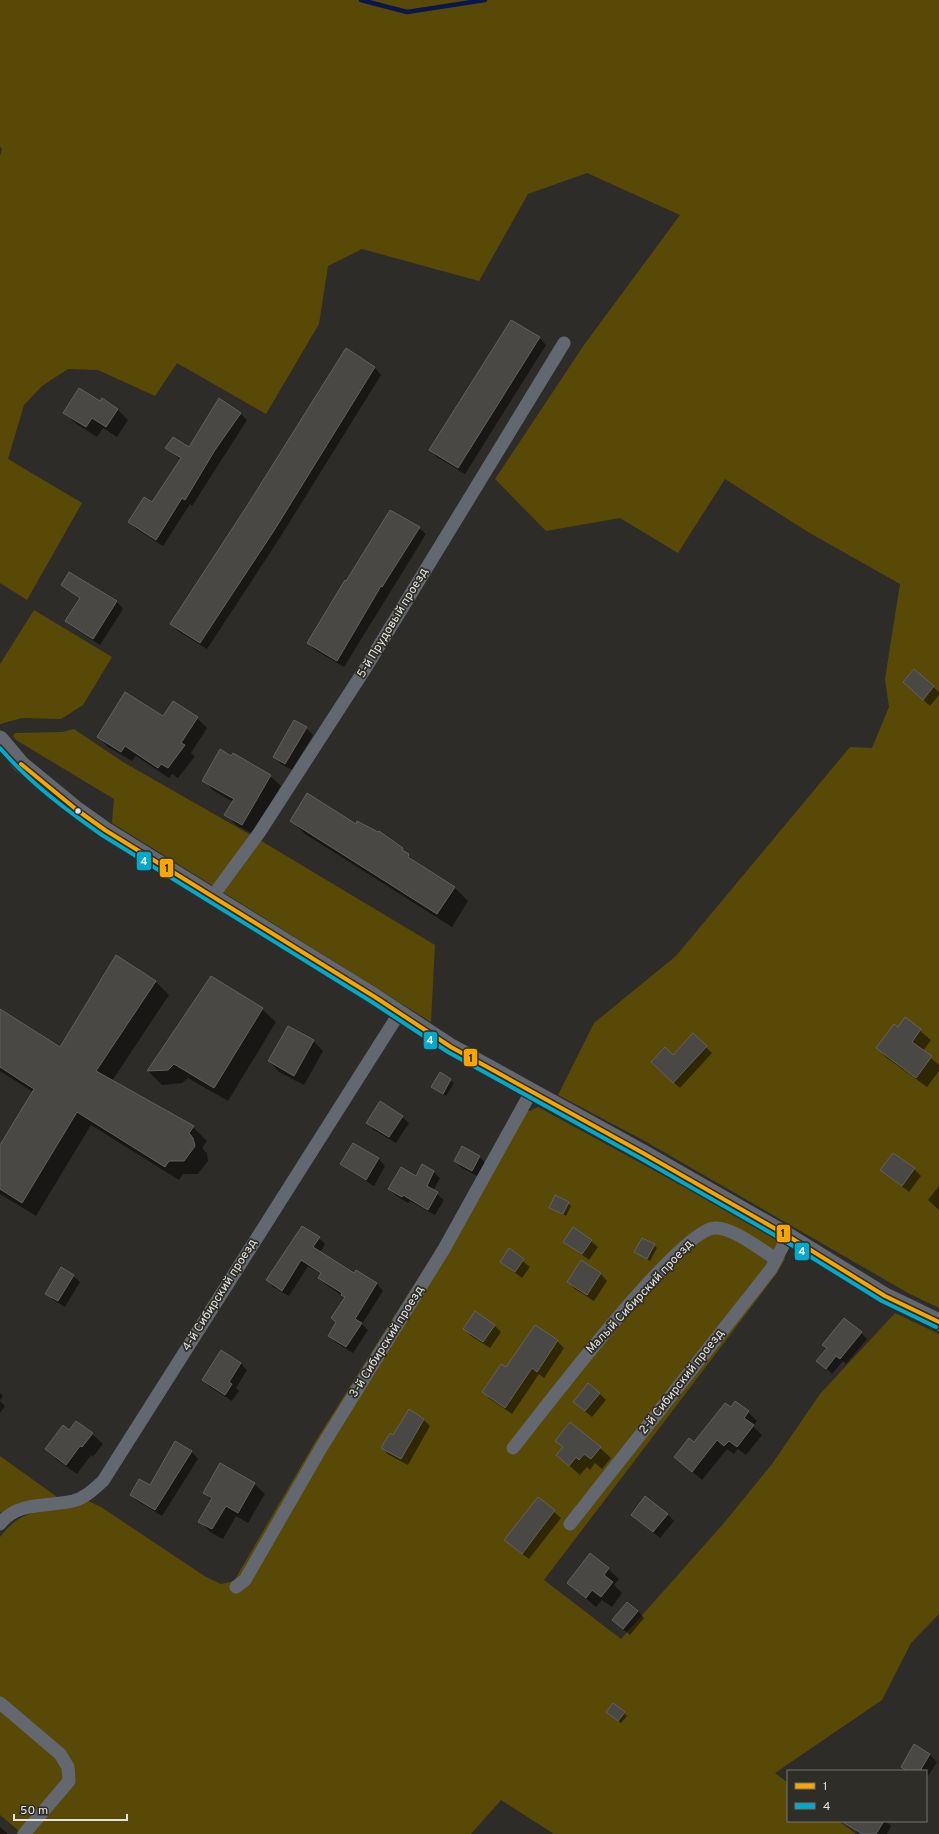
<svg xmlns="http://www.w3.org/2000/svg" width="939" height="1834" viewBox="0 0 939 1834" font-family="Overpass,sans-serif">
<rect width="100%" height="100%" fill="#2d2c29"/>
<g fill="#584a06">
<polygon points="0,0 939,0 939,1308 908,1293 643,1140 558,1095 594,1023 676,956 850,747 872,748 889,707 885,679 900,584 808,532 725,479 678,553 620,518 546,531 495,479 584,345 680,215 587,173 528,194 479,281 362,249 328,266 319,324 266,414 177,363 155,396 98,370 68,369 42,386 24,405 8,459 82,503 27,600 0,583 0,155 2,150 0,146"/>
<polygon points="34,610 112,657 83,705 61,719 22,718 0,724 0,664"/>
<polygon points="74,729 123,762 263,842 435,945 431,1022 112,823 114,799 16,740 13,736 15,733 62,732"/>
<path d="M517 1106 530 1111 538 1107 774 1236 785 1259 777 1273 544 1580 621 1639 724 1523 772 1464 820 1394 895 1313 939 1334V1614L911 1643 882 1700 775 1773 788 1783V1821H839L856 1834H554L501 1800 471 1834H16L19 1831 0 1815V1537C30 1498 54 1519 88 1501L101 1507 206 1577 221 1584 234 1581 315 1442 439 1245Z"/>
<polygon points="0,1456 57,1497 19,1503 0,1513"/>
</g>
<g fill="#0007">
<polygon points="511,321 540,338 546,345 465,474 437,457 430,450"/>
<polygon points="346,349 375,368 381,375 281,536 207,649 178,631 171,624 248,507"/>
<polygon points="102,400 118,410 128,420 117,437 103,428 97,437 75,423 65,413 100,403"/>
<polygon points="219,400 241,414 247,420 192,506 190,504 163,546 136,529 130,522 152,504 181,460 166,448 189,448"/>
<polygon points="419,528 426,534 344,667 315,650 308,643 346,582"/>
<polygon points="69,574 117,602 123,609 100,645 73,627 66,621 80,599 62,585"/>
<polygon points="914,671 939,692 939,695 930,706 904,682"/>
<polygon points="173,702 197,718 207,728 191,753 195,756 178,778 172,774 169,778 136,756 132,761 108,747 98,736 163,717"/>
<polygon points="306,728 313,735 292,770 281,764 274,757"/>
<polygon points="231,757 270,776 281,786 253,834 236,825 226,814 233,802 214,791 203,780"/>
<polygon points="291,820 356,825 402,849 418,865 454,887 468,901 452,927 305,834"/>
<polygon points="211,978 262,1009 276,1022 228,1101 188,1078 182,1083 162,1085 148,1071"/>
<polygon points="155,981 169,995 112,1081 193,1127 207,1141 202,1148 207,1153 208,1161 198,1174 183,1174 179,1180 91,1125 36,1216 0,1194 0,1147 33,1092 0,1071 0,1010 61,1048"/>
<polygon points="906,1019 931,1040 923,1051 939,1065 939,1071 927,1087 887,1058 877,1048 899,1028"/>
<polygon points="693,1035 712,1053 680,1088 658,1068 673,1056"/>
<polygon points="313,1041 323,1051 304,1085 279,1072 269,1061"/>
<polygon points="440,1074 454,1083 446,1096 435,1089"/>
<polygon points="402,1117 409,1123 396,1143 374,1130 367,1123"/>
<polygon points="353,1144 379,1159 385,1166 374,1186 348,1170 341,1164"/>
<polygon points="463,1148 480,1157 486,1164 479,1177 462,1168 455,1161"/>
<polygon points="422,1166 434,1172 440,1178 433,1191 444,1200 435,1215 410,1201 408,1203 395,1195 389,1189 416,1177"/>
<polygon points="914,1169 921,1176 909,1192 882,1170"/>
<polygon points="939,1186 939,1210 928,1200"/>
<polygon points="568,1203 571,1206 566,1216 550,1207"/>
<polygon points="319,1238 325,1244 320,1253 355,1274 356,1272 377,1284 383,1291 362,1324 368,1330 353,1353 335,1342 329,1335 337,1323 345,1298 325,1284 319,1278 321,1274 308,1266 289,1296 273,1287 267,1280"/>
<polygon points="564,1241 591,1241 598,1247 589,1260"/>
<polygon points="654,1245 657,1248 650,1261 635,1252"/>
<polygon points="509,1250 530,1267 522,1278 501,1262"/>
<polygon points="581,1262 601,1274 607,1281 594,1301 575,1289 568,1282"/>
<polygon points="73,1276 80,1282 65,1307 53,1300 47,1293"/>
<polygon points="494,1325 501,1332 490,1348 471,1336 464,1329"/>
<polygon points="861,1333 867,1339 846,1364 843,1361 832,1374 824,1366 828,1349"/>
<polygon points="557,1341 564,1348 544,1378 539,1374 512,1414 490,1399 483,1392 506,1368"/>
<polygon points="240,1363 247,1370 236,1388 239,1391 232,1401 210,1387 203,1380"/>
<polygon points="0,1393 3,1396 0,1400"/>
<polygon points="599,1393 606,1400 592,1417 574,1402"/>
<polygon points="0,1401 5,1406 0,1413"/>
<polygon points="731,1408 748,1412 757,1421 753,1426 762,1435 746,1455 738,1449 734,1454 727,1449 702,1480 675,1457 695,1444"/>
<polygon points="409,1411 424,1420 430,1426 408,1465 389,1455 382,1448 393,1436"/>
<polygon points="70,1431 92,1434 103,1444 93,1457 91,1455 77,1474 57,1460 47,1449"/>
<polygon points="557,1441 600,1448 611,1458 602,1469 595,1463 590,1470 587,1467 580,1475 557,1455 563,1448"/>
<polygon points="176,1442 192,1452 198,1459 162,1516 137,1501 131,1495 150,1487"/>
<polygon points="254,1484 265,1494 248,1523 236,1516 223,1539 210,1532 200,1521 212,1500 204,1493"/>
<polygon points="538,1498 561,1518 529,1559 512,1546"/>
<polygon points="667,1514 674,1521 660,1538 632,1515"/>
<polygon points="591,1554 619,1579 614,1585 622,1593 612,1607 602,1600 596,1607 568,1583"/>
<polygon points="638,1611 644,1618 630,1635 613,1620"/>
<polygon points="624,1713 627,1716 621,1723 610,1715"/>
<polygon points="915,1746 930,1755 937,1762 926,1779 926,1771 906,1771 902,1767"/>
<polygon points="856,1821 886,1821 891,1826 887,1834 859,1834 852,1827"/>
<polygon points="0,1827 7,1833 7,1834 0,1834"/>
</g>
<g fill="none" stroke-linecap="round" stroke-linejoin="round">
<polyline stroke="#0b154e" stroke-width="4.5" points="361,0 407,12 485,0"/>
</g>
<g fill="#494845" stroke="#62615e">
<polygon points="511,320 540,337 458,468 429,450"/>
<polygon points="346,348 375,367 275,529 200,643 170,624 247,506"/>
<polygon points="79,388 100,401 102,398 118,409 106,427 92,418 86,427 63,413"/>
<polygon points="219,398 241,413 215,450 185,500 182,498 156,540 128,522 144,497 152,502 181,458 165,448 173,437 189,447"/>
<polygon points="390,510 420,527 382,587 381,586 337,661 307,643 345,580 346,581"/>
<polygon points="69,572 117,601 93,639 65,621 80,598 61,585"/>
<polygon points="914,669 934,686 923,700 903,682"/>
<polygon points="125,692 163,716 173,701 198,717 181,743 185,745 168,768 161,764 158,768 125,746 121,752 97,737"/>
<polygon points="294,720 307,727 285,764 273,757"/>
<polygon points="220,749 231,756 233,753 271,775 242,825 224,815 234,799 202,781"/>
<polygon points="307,793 356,824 357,821 378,832 379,831 403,848 402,850 409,854 408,857 455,887 437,914 290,821"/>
<polygon points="116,955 156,981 96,1071 194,1126 189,1133 193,1138 195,1146 184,1161 169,1161 165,1167 77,1112 22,1203 0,1189 0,1145 34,1089 0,1067 0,1009 60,1047"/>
<polygon points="211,976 263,1008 214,1088 174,1064 168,1070 147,1071"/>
<polygon points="905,1017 921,1029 912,1042 932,1056 916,1078 876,1048 894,1024 898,1027"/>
<polygon points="288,1026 314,1040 294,1076 268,1061"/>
<polygon points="693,1033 707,1046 673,1083 651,1062 665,1047 673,1055"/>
<polygon points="440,1072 451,1079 443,1094 431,1087"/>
<polygon points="380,1101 403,1116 389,1137 366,1123"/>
<polygon points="353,1143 379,1158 366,1180 340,1164"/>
<polygon points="462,1146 480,1156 472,1171 454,1161"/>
<polygon points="893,1153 915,1168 902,1186 880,1170"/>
<polygon points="422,1164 434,1171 427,1186 438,1192 428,1210 403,1195 402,1197 388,1189 401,1167 416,1176"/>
<polygon points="555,1195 569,1202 563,1214 549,1208"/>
<polygon points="302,1226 320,1237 313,1247 354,1273 356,1270 377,1283 355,1319 362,1323 346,1347 328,1336 336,1322 331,1318 345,1297 341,1295 342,1293 318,1278 321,1273 301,1260 282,1291 266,1280"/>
<polygon points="573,1227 592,1240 582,1254 563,1242"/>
<polygon points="642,1238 655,1244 647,1259 634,1252"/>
<polygon points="509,1248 524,1259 515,1272 500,1262"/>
<polygon points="581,1260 601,1273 587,1295 567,1282"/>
<polygon points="61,1267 74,1275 58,1301 45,1294"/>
<polygon points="475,1311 495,1325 483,1342 463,1329"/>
<polygon points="844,1318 862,1332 840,1359 836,1356 826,1369 816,1361 827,1348 822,1345"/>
<polygon points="535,1325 558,1340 537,1372 532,1368 505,1408 482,1392 501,1364 506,1367"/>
<polygon points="221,1350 241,1363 229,1382 232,1384 225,1395 202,1380"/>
<polygon points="588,1383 600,1393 585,1411 573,1402"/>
<polygon points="735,1401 749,1411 744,1418 754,1425 737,1447 729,1441 724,1446 717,1440 692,1472 674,1457 689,1438 694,1442 725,1403 731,1407"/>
<polygon points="409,1409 424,1419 401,1459 381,1448 390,1433 393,1435"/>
<polygon points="76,1421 93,1433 82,1447 80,1446 66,1465 45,1449 63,1425 69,1430"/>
<polygon points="570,1422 601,1447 591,1459 584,1454 579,1460 576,1457 569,1466 556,1455 563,1447 555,1441"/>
<polygon points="175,1441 192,1451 155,1510 130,1495 139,1479 150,1485"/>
<polygon points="220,1463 255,1483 238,1513 226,1506 212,1529 198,1522 212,1498 203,1493"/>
<polygon points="645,1496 668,1514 653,1532 631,1515"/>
<polygon points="538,1497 555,1510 522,1554 504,1540"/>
<polygon points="590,1553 609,1568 604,1575 613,1582 601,1597 592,1590 586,1598 567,1583"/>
<polygon points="627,1602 638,1611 623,1629 612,1620"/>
<polygon points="613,1703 625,1712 618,1721 606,1712"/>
<polygon points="914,1744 930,1754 920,1771 907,1771 901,1767"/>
<polygon points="841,1821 884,1821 876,1834 862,1834"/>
</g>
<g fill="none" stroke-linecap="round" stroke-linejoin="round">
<g stroke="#636870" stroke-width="13">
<polyline points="212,897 259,833 365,669 564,343"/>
<path d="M513 1448C542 1412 678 1231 714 1228 731 1226 761 1250 776 1259"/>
<path d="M0 1524C17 1501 48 1507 73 1501 85 1498 94 1489 103 1481L400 1012"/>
<polyline points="570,1524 771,1269 788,1236"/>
<polyline points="236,1587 245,1580 321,1448 444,1249 531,1092"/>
<polyline points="0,1703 60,1754 68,1767 69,1781 24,1834"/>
</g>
<polyline stroke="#636870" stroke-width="17" points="0,739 21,764 77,810 105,830 375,997 451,1047 643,1153 788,1236 885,1296 939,1322"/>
<g stroke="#2f2d27" stroke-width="7">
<polyline id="bus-1" points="21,764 77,810 105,830 375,997 451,1047 643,1153 788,1236 885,1296 939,1322"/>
</g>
<g stroke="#2f2d27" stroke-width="7">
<path id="bus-2" d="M0 748C29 782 65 809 102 835L372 1002 448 1052 640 1158 785 1241 882 1301 936 1327"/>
</g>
<use href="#bus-1" stroke="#f7a600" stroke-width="4"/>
<use href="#bus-2" stroke="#00a9ce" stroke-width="4"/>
</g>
<circle fill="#e3e2de" stroke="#2f2d27" stroke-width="1.5" cx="78" cy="811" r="3.5"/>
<g text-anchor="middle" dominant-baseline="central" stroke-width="3.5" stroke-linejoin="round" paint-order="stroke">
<g font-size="12" fill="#e3e2de" stroke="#2f2d27">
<text transform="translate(393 623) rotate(-59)">5-й Прудовый проезд</text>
<text transform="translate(220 1295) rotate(-58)">4-й Сибирский проезд</text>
<text transform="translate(640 1297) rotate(-47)">Малый Сибирский проезд</text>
<text transform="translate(387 1342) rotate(-58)">3-й Сибирский проезд</text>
<text transform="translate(682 1382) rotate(-52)">2-й Сибирский проезд</text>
</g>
</g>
<g stroke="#2f2d27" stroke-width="1.5">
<rect x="136" y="851" width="16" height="20" rx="4" fill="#00a9ce"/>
<rect x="159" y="858" width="15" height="20" rx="4" fill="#f7a600"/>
<rect x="423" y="1031" width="15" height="19" rx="4" fill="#00a9ce"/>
<rect x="463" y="1048" width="15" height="19" rx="4" fill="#f7a600"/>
<rect x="776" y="1224" width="15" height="19" rx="4" fill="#f7a600"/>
<rect x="794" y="1242" width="16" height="19" rx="4" fill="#00a9ce"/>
</g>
<g font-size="11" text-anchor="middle" font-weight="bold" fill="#fff">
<text x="144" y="865">4</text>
<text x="430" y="1044">4</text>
<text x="802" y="1255">4</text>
</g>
<g font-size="11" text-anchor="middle" font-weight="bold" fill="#111">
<text x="167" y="872">1</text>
<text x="471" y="1062">1</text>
<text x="783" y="1237">1</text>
</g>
<rect x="787" y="1770" width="140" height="52" fill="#2f2d27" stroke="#777570"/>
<rect x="795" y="1783" width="20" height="6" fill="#f7a600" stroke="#777570"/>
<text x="823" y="1790" font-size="12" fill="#e3e2de">1</text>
<rect x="795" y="1803" width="20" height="6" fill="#00a9ce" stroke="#777570"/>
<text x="823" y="1810" font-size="12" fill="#e3e2de">4</text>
<path d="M14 1814v6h113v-6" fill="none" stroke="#e3e2de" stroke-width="2"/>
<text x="20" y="1814" font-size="12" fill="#e3e2de" stroke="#2f2d27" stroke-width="3" paint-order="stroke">50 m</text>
</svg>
